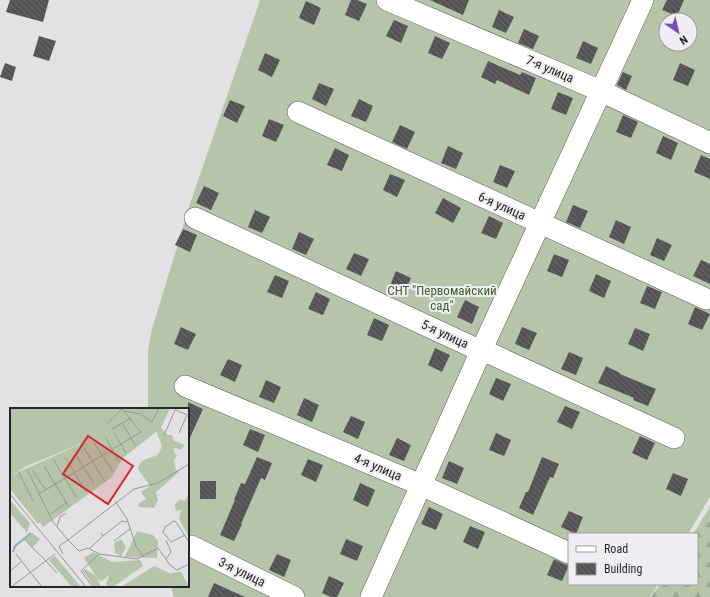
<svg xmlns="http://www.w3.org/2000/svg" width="710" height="597" viewBox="0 0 710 597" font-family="'Roboto Condensed',sans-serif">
<defs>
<pattern id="forest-firs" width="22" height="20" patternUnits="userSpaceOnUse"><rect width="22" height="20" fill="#b4c5aa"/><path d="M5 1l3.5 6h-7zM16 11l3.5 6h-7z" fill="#9ba992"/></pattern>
<pattern id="building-back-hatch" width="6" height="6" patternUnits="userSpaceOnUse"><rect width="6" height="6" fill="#545457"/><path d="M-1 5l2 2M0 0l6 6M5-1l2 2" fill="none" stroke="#69696c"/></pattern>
</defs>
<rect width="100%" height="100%" fill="#e2e2e5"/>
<polygon fill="url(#forest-firs)" points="710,507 710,597 651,597 660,584 697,584 697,534 693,534"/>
<path fill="#b4c5aa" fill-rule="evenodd" d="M260 0H710V497L688 534H569V584H658L650 597H174L171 586H188V409H148V350L152 329 190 204ZM666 20H690V44H666Z"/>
<g fill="url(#building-back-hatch)">
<polygon points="10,0 49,0 43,22 6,12"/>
<polygon points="351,0 357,0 367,4 359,21 345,15"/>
<polygon points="430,0 469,0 463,15"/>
<polygon points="667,0 684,0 677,16 662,10"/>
<polygon points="306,1 321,8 314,25 299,18"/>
<polygon points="499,10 514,17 506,33 492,27"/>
<polygon points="394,20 408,26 401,43 386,36"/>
<polygon points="524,29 539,36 533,49 518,43"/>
<polygon points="39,36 56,41 49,61 33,56"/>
<polygon points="435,36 450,43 442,59 428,53"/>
<polygon points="583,41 598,48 591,64 576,58"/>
<polygon points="265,53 280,60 272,77 258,70"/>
<polygon points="488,61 520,75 522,72 536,78 529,95 497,80 495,84 481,77"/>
<polygon points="5,63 16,67 12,81 0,77"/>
<polygon points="680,63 695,70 688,86 673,80"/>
<polygon points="623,72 632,76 626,90 617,85"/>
<polygon points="319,83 334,89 326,106 312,99"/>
<polygon points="558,92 573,98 566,115 551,109"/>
<polygon points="359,99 373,106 366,122 351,116"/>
<polygon points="230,100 245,106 237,123 223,116"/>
<polygon points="623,115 638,122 631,138 616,132"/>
<polygon points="269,119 284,125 276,142 262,136"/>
<polygon points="400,125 415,132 407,149 392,142"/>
<polygon points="663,136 678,143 671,160 656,153"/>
<polygon points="448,146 463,153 456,169 441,163"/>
<polygon points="335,148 349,155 342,171 327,165"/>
<polygon points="701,155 710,159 710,179 694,172"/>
<polygon points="500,165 515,171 507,188 493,182"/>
<polygon points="390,174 405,180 397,197 383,190"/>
<polygon points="204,186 219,193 211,210 196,203"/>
<polygon points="443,198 461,208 453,223 435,213"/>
<polygon points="573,205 588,211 580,228 566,222"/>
<polygon points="255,210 270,217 262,233 248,227"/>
<polygon points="489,216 503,223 496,239 481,233"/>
<polygon points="616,220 631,227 624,244 609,237"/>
<polygon points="183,229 197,235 190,252 175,245"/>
<polygon points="299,232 314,239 306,255 292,249"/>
<polygon points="657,238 672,245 664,261 650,255"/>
<polygon points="354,253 369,259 361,276 346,269"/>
<polygon points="554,254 569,260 562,277 547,271"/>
<polygon points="701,260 710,264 710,284 693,276"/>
<polygon points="396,271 411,278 404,294 389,288"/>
<polygon points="596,274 611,281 604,298 589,291"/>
<polygon points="275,275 289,281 282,298 267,292"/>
<polygon points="647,286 662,292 655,309 640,303"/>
<polygon points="316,292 330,299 323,315 308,309"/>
<polygon points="465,300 479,307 472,324 457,317"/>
<polygon points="695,307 710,314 702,330 688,324"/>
<polygon points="374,318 389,325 382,341 367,335"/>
<polygon points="181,327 196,334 188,350 174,344"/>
<polygon points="522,327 537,333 529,350 515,344"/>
<polygon points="635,328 650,334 643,351 628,344"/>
<polygon points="435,348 450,355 442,372 428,365"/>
<polygon points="569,352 583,358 576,375 561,369"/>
<polygon points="228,359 242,365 235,382 220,375"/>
<polygon points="606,366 620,373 620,374 656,389 648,406 633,400 634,398 598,383"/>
<polygon points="496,378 511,384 503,401 489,394"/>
<polygon points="266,380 281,387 274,403 259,397"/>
<polygon points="304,398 319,405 312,422 297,415"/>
<polygon points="188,402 203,409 188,442"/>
<polygon points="565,406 580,412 572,429 557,422"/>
<polygon points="351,416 365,422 358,439 343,432"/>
<polygon points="250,429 265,435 258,452 243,445"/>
<polygon points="496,433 511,440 504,456 489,450"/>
<polygon points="640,436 655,443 647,460 632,453"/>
<polygon points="397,438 411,445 404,461 389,455"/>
<polygon points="257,457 272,463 265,480 261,478 241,524 242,524 234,541 220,535 235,500 234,500 241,483 245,484"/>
<polygon points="542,457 559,464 553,478 550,477 533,515 519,508 526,492 528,492"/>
<polygon points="308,459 323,465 316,482 301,475"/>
<polygon points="449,461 464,468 457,484 442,478"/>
<polygon points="673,473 688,479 681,496 666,489"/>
<rect x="200" y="481" width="16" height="18"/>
<polygon points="360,483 375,490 368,507 353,500"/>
<polygon points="429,507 443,514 436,530 421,524"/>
<polygon points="569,511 583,517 576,534 561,527"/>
<polygon points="470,526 485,532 478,549 463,542"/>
<polygon points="346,539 363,546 357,561 340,554"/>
<polygon points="277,554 291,560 284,577 269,570"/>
<polygon points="554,559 564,564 569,565 562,581 547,575"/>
<polygon points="329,576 344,583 337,597 331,597 322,593"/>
<polygon points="214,583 245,597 208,597"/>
</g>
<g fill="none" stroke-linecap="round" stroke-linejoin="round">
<g stroke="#5a5a5d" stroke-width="22">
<g id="minor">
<polyline points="387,0 601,91 710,143"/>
<polyline points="298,112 706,299"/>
<polyline points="195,218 481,351 489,353 674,438"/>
<polyline points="185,386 421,485 569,553"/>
<polyline points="191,546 294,597"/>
<polyline points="371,597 481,351 643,0"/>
</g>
</g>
<use href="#minor" stroke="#fff" stroke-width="21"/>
</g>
<g text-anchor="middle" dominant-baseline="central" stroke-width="4" stroke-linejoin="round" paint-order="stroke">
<g font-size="13" fill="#262627" stroke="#efeff3">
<text transform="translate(550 69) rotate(23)">7-я улица</text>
<text transform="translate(502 206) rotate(24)">6-я улица</text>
<text transform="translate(445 334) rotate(25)">5-я улица</text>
<text transform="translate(378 467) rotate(23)">4-я улица</text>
<text transform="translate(242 572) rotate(26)">3-я улица</text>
</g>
<g font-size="13" fill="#42602e" stroke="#efeff3">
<text x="442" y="290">СНТ "Первомайский<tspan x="442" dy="15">сад"</tspan></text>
</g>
</g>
<g transform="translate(10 408)">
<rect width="179" height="179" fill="#e2e2e5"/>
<path d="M179 84V129L169 111 171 102 166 103 165 96 170 91 175 93ZM127 123 143 127 148 133 147 150 115 149ZM111 131 116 139 111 148 105 145 104 135Z" fill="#b4c5aa"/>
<path d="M0 0H88L101 23 17 58 0 68ZM150 19 158 27H162L164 33 175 37 171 42 166 40 163 41 167 48 164 52 166 62 169 64 146 84 148 92 144 100 129 99 128 96 136 91 131 84 140 78 128 61 130 55 136 51 148 47 152 38 146 22ZM4 75 34 111 28 116 0 81V76ZM0 92 20 115 17 125 0 105ZM22 125 30 131 22 140 15 131ZM83 144 102 154 130 152 133 158 103 179 96 177 99 167 92 173 88 172 91 179H84L73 163 75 161 86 168 74 150ZM45 148 71 179H62L39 152ZM144 158 160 165 171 164 179 179H111Z" fill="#b4c5aa"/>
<path d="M86 0H160L151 20 113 50 102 69 33 119 30 114 32 112 0 73V68L97 24Z" fill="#b4c5aa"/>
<path fill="none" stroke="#81b4b4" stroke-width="2" d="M3 144 5 138 21 125"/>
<path fill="none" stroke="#979799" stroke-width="1" d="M166 2 177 7 169 25M114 3 130 6 142 14 149 0M98 15 112 1M112 15 126 38M102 21 121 10M104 25 116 45M154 27 166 0M95 29 109 54M84 35 103 64M74 40 95 74M66 47 84 76M55 49 76 84M43 51 67 90M34 58 59 99M17 61 43 114 58 132 124 81 148 75 179 56M8 63 23 93M23 63 36 82M0 86 76 179M29 86 131 24 111 0M105 93 117 111 126 138 134 149M41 106 57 94M47 118 50 109 56 105M175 127 161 134 153 124 155 119 164 113 166 114 179 134M93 128 112 113 117 114M14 131 36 153M104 133 120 121M79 141 93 128 91 125M6 146 32 179M53 146 49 138 58 132 69 143 78 140 89 146 127 151 148 140 160 157 167 162 179 156M156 151 161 144 156 132M36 153 47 165M0 163 11 154M1 179 45 146M83 179 71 163 89 146"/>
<path fill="#d62828" fill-opacity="0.15" stroke="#d62828" stroke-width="2" d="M78 28 123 58 98 96 53 66Z"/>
<rect width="179" height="179" fill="none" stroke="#262627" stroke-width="2"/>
</g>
<rect x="568" y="533" width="130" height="52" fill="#efeff3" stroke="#9f9fa1"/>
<rect x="576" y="546" width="20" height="6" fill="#ffffff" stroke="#9f9fa1"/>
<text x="604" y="553" font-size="12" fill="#262627">Road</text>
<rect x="576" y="563" width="20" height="12" fill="url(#building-back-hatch)" stroke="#9f9fa1"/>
<text x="604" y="573" font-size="12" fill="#262627">Building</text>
<g transform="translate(678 32) rotate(146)"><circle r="19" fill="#efeff3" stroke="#9f9fa1"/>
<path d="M0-3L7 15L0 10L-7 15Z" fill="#784cc4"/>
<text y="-6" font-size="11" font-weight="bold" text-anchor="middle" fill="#262627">N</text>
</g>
</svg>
